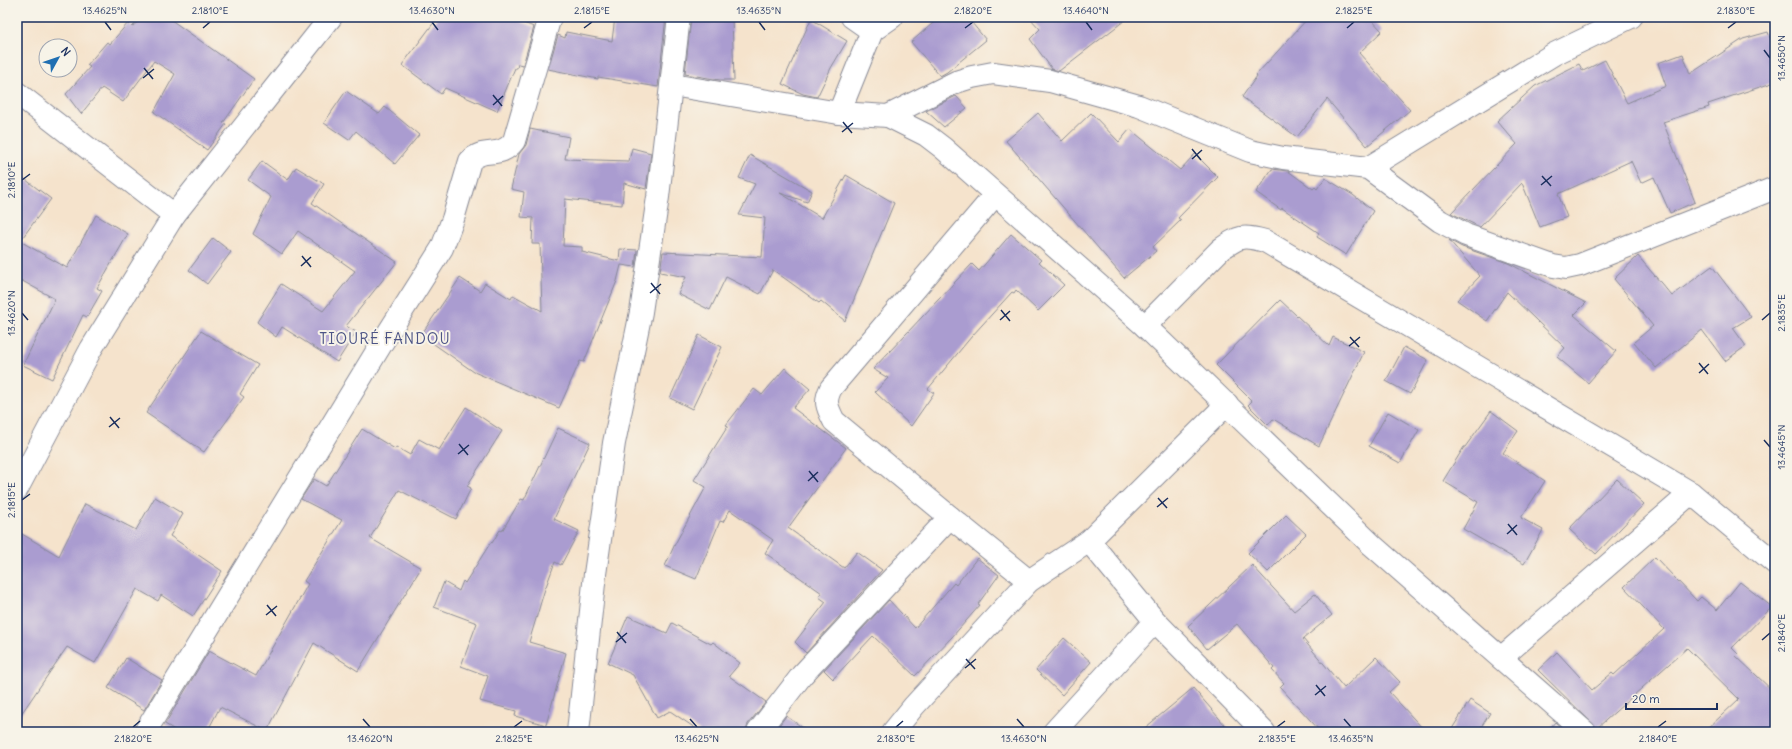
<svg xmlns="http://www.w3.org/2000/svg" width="1792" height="749" viewBox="0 0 1792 749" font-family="Delius,sans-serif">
<rect width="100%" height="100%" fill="#f7f3e8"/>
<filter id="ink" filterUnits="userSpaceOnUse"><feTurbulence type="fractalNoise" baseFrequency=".025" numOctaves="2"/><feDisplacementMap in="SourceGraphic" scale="8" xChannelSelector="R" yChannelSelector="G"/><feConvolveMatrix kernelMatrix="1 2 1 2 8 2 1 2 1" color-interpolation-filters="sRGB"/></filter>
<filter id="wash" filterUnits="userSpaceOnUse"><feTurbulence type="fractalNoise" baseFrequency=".012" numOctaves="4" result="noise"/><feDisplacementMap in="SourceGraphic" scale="16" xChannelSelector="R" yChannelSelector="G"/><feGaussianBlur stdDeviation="0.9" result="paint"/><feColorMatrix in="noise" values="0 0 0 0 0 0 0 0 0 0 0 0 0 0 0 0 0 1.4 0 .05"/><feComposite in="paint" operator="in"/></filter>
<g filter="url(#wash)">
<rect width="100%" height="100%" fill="#f5e3cc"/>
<g id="blocks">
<g fill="#aa9cd0">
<polygon points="143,17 167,17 254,79 223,123 226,124 207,150 154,112 175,74 154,61 123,102 102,88 81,114 66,94 90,67 87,65 107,42 110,44 128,23 132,27"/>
<polygon points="438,17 508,17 534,27 523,65 518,64 517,68 515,68 497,111 445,88 441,94 402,65"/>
<polygon points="615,17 666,17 658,87 598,77 598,79 548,69 558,35 565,38 566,32 612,41"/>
<polygon points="691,17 732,17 734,80 720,80 685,74"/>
<polygon points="940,17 967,17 986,40 947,72 940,76 911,42"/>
<polygon points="1029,17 1129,17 1059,71 1052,69 1030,39 1040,29"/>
<polygon points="1309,17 1369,17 1382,31 1359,53 1410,110 1367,146 1327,99 1297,137 1242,97 1257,76 1256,75"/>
<polygon points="811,19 847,41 831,68 817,97 803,94 782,84"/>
<polygon points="1768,32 1775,52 1775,82 1708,104 1709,107 1663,122 1695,202 1670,213 1654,177 1641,183 1631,161 1558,194 1567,217 1540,227 1522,183 1480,227 1451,213 1517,144 1497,121 1535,86 1579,64 1583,71 1605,60 1627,103 1666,86 1658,63 1683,54 1690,74 1743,39"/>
<polygon points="346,91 379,114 385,107 419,135 395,164 356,131 349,140 324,123"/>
<polygon points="956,96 967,108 944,127 926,111"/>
<polygon points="1038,113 1062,141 1091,113 1119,142 1130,129 1180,170 1195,154 1218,177 1178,218 1181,220 1153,247 1156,251 1124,278 1006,141"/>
<polygon points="530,129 569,137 565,159 629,161 632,148 651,153 646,189 624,183 622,205 565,199 563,246 582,247 582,252 619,261 620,249 637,250 635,267 621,265 617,281 584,362 580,361 559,408 474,372 421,335 460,278 480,291 485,283 511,299 513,295 542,311 540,244 532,244 533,218 521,217 524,192 511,189 519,154 526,145"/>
<polygon points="750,155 812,191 807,202 780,193 822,218 846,175 894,203 845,321 821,301 819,303 773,270 760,294 726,277 710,310 678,294 686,277 660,272 663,252 762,257 765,218 739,215 755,184 739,178"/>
<polygon points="262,161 288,180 296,167 324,184 312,203 397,262 346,326 356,332 337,362 282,327 276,337 257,322 281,284 323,311 355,271 298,231 282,254 253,234 271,197 248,180"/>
<polygon points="1272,169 1288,171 1313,189 1315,187 1317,189 1325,178 1353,195 1373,211 1346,255 1317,237 1319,233 1282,208 1281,210 1256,192"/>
<polygon points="17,173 51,199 20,241 67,268 96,215 128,234 97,288 102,291 87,317 83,315 52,379 23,365 55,299 17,278"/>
<polygon points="1011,234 1041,260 1039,262 1064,285 1038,311 1016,290 1014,293 1012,292 972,336 928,389 934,393 911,426 875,392 888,378 873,369 972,264 979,271"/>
<polygon points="213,238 231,252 207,284 189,270"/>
<polygon points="1449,240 1462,247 1508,263 1586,303 1574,315 1616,351 1588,383 1557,357 1565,348 1507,292 1487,321 1457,300 1480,276"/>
<polygon points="1638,256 1672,296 1712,266 1751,317 1733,328 1746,346 1725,361 1702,330 1656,368 1634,342 1653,326 1614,279"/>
<polygon points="1280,300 1329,346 1333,337 1364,352 1319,446 1273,419 1268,425 1248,405 1252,401 1216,365"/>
<polygon points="201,331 258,365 240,394 244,397 204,452 146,413"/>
<polygon points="699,335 722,347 692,409 670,398"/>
<polygon points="1404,347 1428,360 1410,394 1386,381"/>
<polygon points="785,368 810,389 793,408 846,448 788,528 844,568 857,552 882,570 806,653 795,642 826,602 819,597 822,593 765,553 773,540 730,510 723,522 720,521 696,579 665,566 675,544 706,487 694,480 728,426 726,425 754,389 762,395"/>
<polygon points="466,407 502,431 467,486 471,488 456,519 399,490 370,538 421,568 358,671 314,643 267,731 220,707 207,732 178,732 165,724 209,651 256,676 308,584 304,581 342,520 301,499 314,479 326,486 362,429 395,449 396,447 410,455 419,439 439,450"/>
<polygon points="1491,411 1518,431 1503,453 1545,481 1521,518 1543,530 1524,564 1463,529 1478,502 1443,481 1464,447 1465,447"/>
<polygon points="1388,412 1419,430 1400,463 1369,446"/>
<polygon points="558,428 590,443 554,519 579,531 561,565 555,562 544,592 529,642 566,653 546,725 515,716 516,711 480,701 488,676 461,666 477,623 434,607 444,582 459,591 463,581 465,583 491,542 492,543 500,530 502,531 521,499 524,500"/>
<polygon points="1617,479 1644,504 1596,554 1569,529"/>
<polygon points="155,497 183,514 170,536 222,571 193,616 161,595 158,601 137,589 95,663 67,647 17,720 17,531 59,556 85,504 136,530"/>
<polygon points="1286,515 1306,534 1268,572 1248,553"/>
<polygon points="1655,557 1697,601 1701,597 1717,610 1740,582 1772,607 1732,648 1738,654 1736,656 1775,693 1775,732 1704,732 1739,699 1687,648 1597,728 1538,670 1557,652 1592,690 1612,673 1614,675 1664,629 1624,587"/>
<polygon points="977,558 999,575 978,604 980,605 952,637 915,676 873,636 833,679 824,670 889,600 915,628 954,583 956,585"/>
<polygon points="1252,565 1294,611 1315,594 1332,615 1303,639 1344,688 1376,657 1400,682 1389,692 1426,732 1321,732 1280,687 1284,683 1272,670 1274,668 1237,624 1207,649 1188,626"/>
<polygon points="628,616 667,633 672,623 711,644 713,642 740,663 729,676 766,702 748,724 746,732 701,732 670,711 657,718 633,675 608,663"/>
<polygon points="1064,638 1091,662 1062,695 1036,670"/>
<polygon points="126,658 162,680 144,710 108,688"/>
<polygon points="1193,688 1231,732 1140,732"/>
<polygon points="1470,700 1490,713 1478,732 1450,732"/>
<polygon points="786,716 809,732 774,732"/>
<polygon points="1555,722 1566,732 1547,732"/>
</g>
</g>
</g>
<g filter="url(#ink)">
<use href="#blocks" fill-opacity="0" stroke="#888995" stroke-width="1"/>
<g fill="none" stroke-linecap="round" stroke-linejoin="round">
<g stroke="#888995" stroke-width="24">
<g id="minor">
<polyline points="852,17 872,31 892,17"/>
<polyline points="672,85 839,113 888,116 926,135 943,148 1145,326 1372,545 1585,732"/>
<polyline points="17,93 174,215"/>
<polyline points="839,113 872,31"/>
<polyline points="888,116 956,82 972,77 993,73 1050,81 1139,106 1250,151 1283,158 1368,168 1440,221 1466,235 1553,266 1566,268 1580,265 1775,188"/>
<polyline points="1368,168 1554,54 1631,17"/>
<path d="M1145 326 1221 249C1240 236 1242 235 1265 241L1691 493 1775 563"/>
<polyline points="1227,404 1089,541 1155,621 1264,732"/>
<polyline points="17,489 91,349 174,215 331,17"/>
<path d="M950 517 834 421C827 407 824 402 831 388L995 195"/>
<polyline points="1501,658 1691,493"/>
<path d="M145 732 385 338 442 248 453 219 470 161C484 146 500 160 514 141L550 17"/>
<polyline points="578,732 595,574 614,443 641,312 658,197 679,17"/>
<polyline points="758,732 802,675 950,517 1029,581"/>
<polyline points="893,732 914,706 1029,581 1089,541"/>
<polyline points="1054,732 1155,621"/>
</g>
</g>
<use href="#minor" stroke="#fff" stroke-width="22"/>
</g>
</g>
<path fill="none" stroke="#1b2f5e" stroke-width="1.5" d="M105 22 111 30M432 22 438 30M759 22 765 30M1086 22 1092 30M203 28 210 22M584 28 592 22M965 28 973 22M1347 28 1354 22M1728 28 1736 22M1764 50 1770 58M144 68 153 79M143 78 154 69M493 95 502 106M493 105 503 96M843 122 852 133M842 132 853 123M1192 149 1201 160M1192 159 1202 150M1542 176 1551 186M22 180 30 174M1541 185 1552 176M302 256 311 267M301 266 311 257M651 283 660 294M650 293 661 284M1001 310 1010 321M22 313 28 320M1000 320 1010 311M1762 320 1770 313M1350 337 1359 347M1349 346 1360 337M1699 363 1708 374M1699 373 1709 364M110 417 119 428M109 427 120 418M1764 440 1770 447M459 444 468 455M458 454 469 445M809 471 818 482M808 481 818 472M1158 498 1167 508M22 500 30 494M1157 507 1168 498M1508 524 1517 535M1507 534 1517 525M267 605 276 616M266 615 277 606M617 632 626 643M1762 640 1770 633M616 642 627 633M966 659 975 669M965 668 976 659M1316 685 1325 696M1315 695 1326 686M363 719 370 727M690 719 697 727M1017 719 1024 727M1344 719 1351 727M133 727 140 721M514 727 522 721M896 727 903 721M1277 727 1285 721M1658 727 1666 721"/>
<g text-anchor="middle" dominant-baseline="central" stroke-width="4" stroke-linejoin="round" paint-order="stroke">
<g font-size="15" letter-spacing="1" fill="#4d5586" stroke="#f7f3e8">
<text x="385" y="338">TIOURÉ FANDOU</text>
</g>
</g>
<rect width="1792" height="749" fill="none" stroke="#f7f3e8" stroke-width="44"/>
<g transform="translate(58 58) rotate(50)"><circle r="19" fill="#f7f3e8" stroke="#9fa5b1"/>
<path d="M0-3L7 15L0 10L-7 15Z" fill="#1f6fb2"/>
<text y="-6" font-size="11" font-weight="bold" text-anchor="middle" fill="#1b2f5e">N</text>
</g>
<path d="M1626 703v6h91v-6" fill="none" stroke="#1b2f5e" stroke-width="2"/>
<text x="1632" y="703" font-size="12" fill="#1b2f5e" stroke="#f7f3e8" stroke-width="3" paint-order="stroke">20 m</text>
<rect x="22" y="22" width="1748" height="705" fill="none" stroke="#1b2f5e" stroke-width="1.5"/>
<g font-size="10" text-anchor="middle" fill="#1b2f5e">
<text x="105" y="14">13.4625°N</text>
<text x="210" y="14">2.1810°E</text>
<text x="432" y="14">13.4630°N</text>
<text x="592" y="14">2.1815°E</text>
<text x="759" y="14">13.4635°N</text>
<text x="973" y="14">2.1820°E</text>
<text x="1086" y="14">13.4640°N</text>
<text x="1354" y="14">2.1825°E</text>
<text x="1736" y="14">2.1830°E</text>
<text transform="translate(1781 58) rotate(-90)" y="4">13.4650°N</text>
<text transform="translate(11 180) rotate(-90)" y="4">2.1810°E</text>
<text transform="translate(11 313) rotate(-90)" y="4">13.4620°N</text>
<text transform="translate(1781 313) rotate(-90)" y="4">2.1835°E</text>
<text transform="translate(1781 447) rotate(-90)" y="4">13.4645°N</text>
<text transform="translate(11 500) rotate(-90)" y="4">2.1815°E</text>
<text transform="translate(1781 633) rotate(-90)" y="4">2.1840°E</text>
<text x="133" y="742">2.1820°E</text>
<text x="370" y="742">13.4620°N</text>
<text x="514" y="742">2.1825°E</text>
<text x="697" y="742">13.4625°N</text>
<text x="896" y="742">2.1830°E</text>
<text x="1024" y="742">13.4630°N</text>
<text x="1277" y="742">2.1835°E</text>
<text x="1351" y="742">13.4635°N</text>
<text x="1658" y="742">2.1840°E</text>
</g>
</svg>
